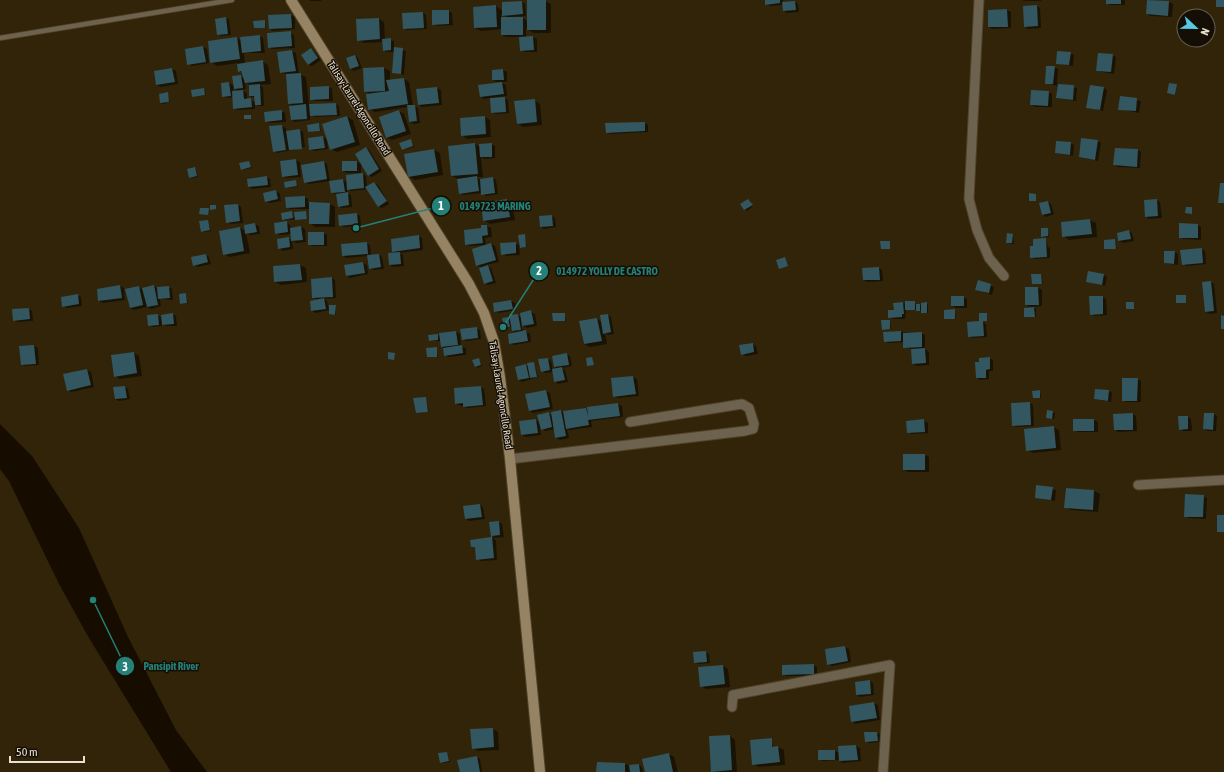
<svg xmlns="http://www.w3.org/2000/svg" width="1224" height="772" viewBox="0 0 1224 772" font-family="'Asap Condensed',sans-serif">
<rect width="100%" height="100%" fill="#312409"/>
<polygon fill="#170c00" points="0,424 32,456 79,528 128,637 176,730 207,772 171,772 89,638 59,584 9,481 0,469"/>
<g fill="#0007" fill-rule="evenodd">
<polygon points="309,0 321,0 321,1 311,1"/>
<polygon points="766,0 783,0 783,3 795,2 798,4 799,12 787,13 784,11 783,5 770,6 766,4"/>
<polygon points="1023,0 1041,0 1041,1 1025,1"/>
<polygon points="1107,0 1125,0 1125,5 1110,5 1107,3"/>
<polygon points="1148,0 1169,2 1173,4 1172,17 1151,16 1147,14"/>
<path d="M545 1 551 4V33H534L526 29V38L533 37 537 39V52H525L521 50 520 37H506L502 35V29L481 31 475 28 496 6 503 11 522 2 525 4 526 16 511 17V18H523L528 21ZM501 14 509 18H502Z"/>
<polygon points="1037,6 1040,8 1041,28 1028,29 1025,27"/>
<polygon points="1007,10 1011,12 1011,28 992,29 989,27 989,11"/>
<polygon points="449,11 452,13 453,25 437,26 433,24"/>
<polygon points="423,13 426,15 427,29 407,30 404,28"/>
<polygon points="291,15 295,17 295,29 273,31 270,29 269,16"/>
<polygon points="226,18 229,20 231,35 221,36 218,34"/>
<polygon points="379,19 384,22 385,40 394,41 394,48 406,51 404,75 393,72 395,52 387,52 383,50 383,42 364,43 358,40"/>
<polygon points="265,21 266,28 255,28"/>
<polygon points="291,33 294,35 295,48 272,49 269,47"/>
<path d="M260 36 263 38 265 53H244L245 64 263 62 268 65 271 84 259 85 263 87 264 106H259L255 104V109L237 110 234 108 233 97 227 98 223 96 229 83 234 86 240 76 243 78 242 73 239 71 238 63 217 66 211 62 237 38 242 41ZM245 82 250 85V96L255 98 256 102 247 100V93L241 90 246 89ZM233 88 240 92H234Z"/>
<polygon points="203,47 207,49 209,63 192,66 188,64"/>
<polygon points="312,49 321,60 312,66 308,64"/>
<polygon points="292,51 296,53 299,74 306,77 309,105 336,104 339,106 340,116 314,117 310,114 310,120 295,122 292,120 294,107 289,103 287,74 281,73"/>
<polygon points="1070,53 1074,55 1073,66 1057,63"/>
<polygon points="1112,55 1116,57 1114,74 1097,71"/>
<polygon points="355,56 358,58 362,68 354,71 351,69"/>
<polygon points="1054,67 1058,69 1057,85 1077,88 1076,101 1057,98 1058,86 1046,83"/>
<polygon points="384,68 390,71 390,81 404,79 409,82 413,106 418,108 420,123 414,124 410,122 408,107 375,112 369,109 371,95 365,91"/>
<polygon points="172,69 176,71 178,84 161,87 157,85 155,72"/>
<polygon points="503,70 507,72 507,82 497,82 493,80"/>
<polygon points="502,83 506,85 507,96 497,97 497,99 505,98 508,100 509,113 496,114 492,112 491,98 484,99 481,97"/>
<polygon points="1176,85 1176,95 1168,93"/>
<polygon points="329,87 332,89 333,101 315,101 311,99"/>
<polygon points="437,88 441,90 442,105 422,107 419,105"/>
<polygon points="1104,88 1107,90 1103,111 1087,107"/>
<polygon points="204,89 206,95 193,96"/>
<polygon points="1049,92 1052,94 1052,107 1035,107 1031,105"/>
<polygon points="167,93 170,102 163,104 161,103"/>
<polygon points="1121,97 1141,101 1139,113 1120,109"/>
<polygon points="535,101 540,104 542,125 523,127 517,123"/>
<polygon points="281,111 285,113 286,122 270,123 266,121"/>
<polygon points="399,111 404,114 411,134 392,140 386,137"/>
<polygon points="347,117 353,120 360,145 337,152 331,149"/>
<polygon points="485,117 490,120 491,137 467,139 462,135"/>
<polygon points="645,123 648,125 648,132 610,134 607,132"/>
<polygon points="319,124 321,131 309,132"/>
<polygon points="282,126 286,128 286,132 300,130 303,132 305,147 277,153 274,151 270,127"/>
<polygon points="323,137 327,139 328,149 314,151 310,149"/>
<polygon points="411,140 414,147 403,150"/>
<polygon points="1098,141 1101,143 1098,161 1080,157"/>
<polygon points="1070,143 1074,145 1073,156 1056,153"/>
<polygon points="475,144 481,147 491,144 495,146 495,158 485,159 481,157 483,177 476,177 480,180 493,178 496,180 498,194 486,196 482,193 463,195 460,193 458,179 452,176"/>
<polygon points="366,148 369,150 382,171 372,177 368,175"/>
<polygon points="434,150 440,153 443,175 415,180 409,177"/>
<polygon points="1138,150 1141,152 1140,168 1118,167 1115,165"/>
<polygon points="296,160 300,162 301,177 286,178 283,176 281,162"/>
<polygon points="249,162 252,168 242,170"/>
<polygon points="323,162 327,164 330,181 309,184 305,182"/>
<polygon points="343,162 357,162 361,164 361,173 347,173 343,171"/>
<polygon points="195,168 198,177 191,178 190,177"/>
<polygon points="363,174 366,176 367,188 374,183 378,185 389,204 382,208 378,206 368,189 351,191 347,189 348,194 351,195 352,207 342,208 339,206 337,194 332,193 343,180 347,182"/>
<polygon points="267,177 270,179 271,187 252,189 249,187"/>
<polygon points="296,181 298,187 286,188"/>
<polygon points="276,191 280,194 281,201 269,203 266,201"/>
<polygon points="305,197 308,199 308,203 330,204 335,207 335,227 315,227 310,223 310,209 290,209 287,207"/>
<polygon points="507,200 512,203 515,220 490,224 484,220"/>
<polygon points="749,200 753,206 747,211 742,204"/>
<polygon points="1157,200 1160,202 1162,218 1150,219 1146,217"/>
<polygon points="1048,202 1051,204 1054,214 1046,217 1043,215"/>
<polygon points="238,205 241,207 243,223 231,224 227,222"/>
<polygon points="292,212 294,218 306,212 308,219 283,220"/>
<polygon points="357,214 360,216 361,225 344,227 340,225"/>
<polygon points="552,216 555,218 556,227 544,229 541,227"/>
<polygon points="1090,220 1096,223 1097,237 1069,240 1063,236"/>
<polygon points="208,221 211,231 204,232 202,231"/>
<polygon points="287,223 290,225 291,229 301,227 305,229 306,242 296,243 292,240 293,249 283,251 279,248 288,238 292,240 292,234 280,235 276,233"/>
<polygon points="255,224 259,226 260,234 250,235 246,233 250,253 230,257 224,254 240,228 246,231 245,225"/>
<polygon points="1198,225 1201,227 1201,240 1183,239 1180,237"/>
<polygon points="482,226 487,226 491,228 492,237 485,238 486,246 491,244 495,246 499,262 486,265 491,268 496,283 488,285 484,283 482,268 477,265 485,245 469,246 466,244 482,229"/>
<polygon points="1047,229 1049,237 1044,237 1042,236"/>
<polygon points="1129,231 1132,233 1134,241 1123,243 1119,241"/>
<polygon points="324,233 327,235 327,246 312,246 309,244"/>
<polygon points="524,235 527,247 522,248 519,246 520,255 506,256 502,254 515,243 521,246"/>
<polygon points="1013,235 1014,244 1007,243"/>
<polygon points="418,236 422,238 423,250 399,253 403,255 404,266 393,267 390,265 397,253 393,251"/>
<polygon points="1046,239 1048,247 1050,248 1050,258 1035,259 1031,257 1034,246 1034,240"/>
<polygon points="1115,240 1117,249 1105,249"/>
<polygon points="366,243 370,245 371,256 379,255 382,257 384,269 373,270 370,268 368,256 346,258 343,256"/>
<polygon points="1202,249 1205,251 1206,264 1186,266 1183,264"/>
<polygon points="1175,252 1178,254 1178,265 1165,263"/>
<polygon points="206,255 209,257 211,264 198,267 194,265"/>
<polygon points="363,263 367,265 368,274 350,278 347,276"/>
<polygon points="300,265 306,268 307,282 281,285 275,282 274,267"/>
<polygon points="879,268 882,270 883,281 867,282 864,280"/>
<polygon points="1041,275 1043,284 1033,284"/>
<polygon points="1104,275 1107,277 1105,286 1087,281"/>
<polygon points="332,278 335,280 336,298 323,299 327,301 329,310 316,313 312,311 318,300 313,297"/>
<polygon points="978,282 994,287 992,295 976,289"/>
<polygon points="1211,282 1214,284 1217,313 1210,314 1206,312"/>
<polygon points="120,286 124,288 125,300 103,303 99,301 98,290"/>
<polygon points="154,286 157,288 168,287 172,289 173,300 160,299 161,306 151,309 147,307 134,310 130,308 139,287 142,289"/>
<polygon points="1026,288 1038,288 1042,290 1042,306 1032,307 1036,309 1036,317 1025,317 1032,308 1026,305"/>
<polygon points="186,294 188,303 182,304 181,303"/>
<polygon points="77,295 81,297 82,306 67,308 63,306"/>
<polygon points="963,297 967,299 967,308 956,308 952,306"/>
<polygon points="1103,297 1106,299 1107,315 1094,316 1091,314"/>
<polygon points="511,301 515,303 516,310 499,313 495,311"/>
<polygon points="914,302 916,305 928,304 928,313 923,313 922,311 917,310 906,310 905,319 893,319 889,317 903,303 906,305"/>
<polygon points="336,306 336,315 330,314"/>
<polygon points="29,309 32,311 33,321 18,322 14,320"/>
<polygon points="955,310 956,319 945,319"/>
<polygon points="531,312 535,314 537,326 527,328 521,325 523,332 530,333 531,342 514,345 510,343 516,333 513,331 512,327 501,330 500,326 505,325 508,318 511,320 518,315 521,317"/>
<polygon points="173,314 176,316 177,326 166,326 162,324 162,326 153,327 149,325 157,315 162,318"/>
<polygon points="564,314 566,321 554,321"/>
<polygon points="608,315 611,317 614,334 608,335 605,333 607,344 590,347 584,344 580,322 597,319 602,322"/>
<polygon points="890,321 891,329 883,329"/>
<polygon points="983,322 986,324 987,337 972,338 969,336"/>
<polygon points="476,328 480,330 481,339 466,341 462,339"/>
<polygon points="456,332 460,334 461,347 466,348 466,355 448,357 445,355 441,341 430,341 438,335 441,337"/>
<polygon points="900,332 921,333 925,335 925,349 929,352 929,365 917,366 913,364 912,349 904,347 904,342 888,343 885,341"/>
<polygon points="753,344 756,346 758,354 746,356 742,354"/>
<polygon points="34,346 38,348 39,365 25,366 22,364"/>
<polygon points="436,348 438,357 427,357"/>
<polygon points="134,353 139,356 142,376 120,379 114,376"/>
<polygon points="567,354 570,356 572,366 562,368 565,370 568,382 558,384 555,381 553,372 545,373 542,371 548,359 551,361 553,370 558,369 555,367"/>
<polygon points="989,358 993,360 993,371 989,371 989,379 980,380 977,378 980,363"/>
<polygon points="479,359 482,366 477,368 474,361"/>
<polygon points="534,363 538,377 522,382 519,380 526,365 529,367"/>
<polygon points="87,370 91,372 94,387 71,392 68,390 64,375"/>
<polygon points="633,377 637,379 639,396 618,398 614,396 612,379"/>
<polygon points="1138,379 1141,381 1141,402 1126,402 1123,400"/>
<polygon points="125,387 128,389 130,399 119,401 115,399"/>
<polygon points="481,387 484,389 486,406 468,408 456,404"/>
<polygon points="546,391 550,393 553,409 533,413 530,411 526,395"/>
<polygon points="1040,391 1041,398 1034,398"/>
<polygon points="1109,391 1112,393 1111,402 1095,399"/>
<polygon points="426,398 429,412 418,413 417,413"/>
<polygon points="1030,403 1033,405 1034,426 1016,427 1013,425"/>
<polygon points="618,404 622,406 623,417 591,421 592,427 570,430 567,429 569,438 560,440 556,438 555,429 545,431 540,428 541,435 526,437 522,435 536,420 540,422 548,413 553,416 561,411 563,412 587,410 587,408"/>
<polygon points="1048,411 1055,413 1054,419 1048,418"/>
<polygon points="1133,414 1136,416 1137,431 1118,432 1115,430"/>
<polygon points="1213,414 1217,416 1216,431 1208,431 1204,429"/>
<polygon points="1188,417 1191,419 1192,431 1183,431 1180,429"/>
<polygon points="1074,420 1094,420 1098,422 1098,432 1078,432 1074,430"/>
<polygon points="924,421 928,423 928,433 912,434 908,432"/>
<polygon points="1053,427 1059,430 1061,450 1033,453 1027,450"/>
<polygon points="904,455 925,455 929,457 929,472 908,472 904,470"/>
<polygon points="1037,486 1056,490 1055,501 1036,497"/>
<polygon points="1067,489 1094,491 1100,494 1098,512 1071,510 1065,507"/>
<polygon points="1203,496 1207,498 1206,519 1188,518 1185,516"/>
<polygon points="480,505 483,507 485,519 469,521 466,519"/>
<polygon points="499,522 502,524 504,537 493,538 496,540 497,560 481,561 477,559 476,547 472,546 480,539 495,537 492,536"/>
<polygon points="845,647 849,649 851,662 832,666 828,664"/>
<polygon points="706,652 709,654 710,663 698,664 695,662"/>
<polygon points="814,665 817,667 817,676 786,676 783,674"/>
<polygon points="723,666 728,669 730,687 706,689 701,686"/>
<polygon points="870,681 873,683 874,695 860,697 857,695"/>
<polygon points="874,703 878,705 880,720 855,724 852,721"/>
<polygon points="493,729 498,732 499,750 478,751 473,748"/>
<polygon points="865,733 877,733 881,735 881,742 869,743 866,741"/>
<polygon points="730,736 735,740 737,772 714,772 712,771"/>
<polygon points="771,739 773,747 778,747 784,750 785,765 759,767 753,764"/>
<polygon points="856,746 860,748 861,761 843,763 838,760 823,761 819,759 835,751 839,753 839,747"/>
<polygon points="447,753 450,762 442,763 441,762"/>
<polygon points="669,754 674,757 678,772 646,772"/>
<polygon points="477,757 480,759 482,772 461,772"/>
<polygon points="625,764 630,766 639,765 642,767 643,772 597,772"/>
</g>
<g fill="#325761">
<rect x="527" y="0" width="19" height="30"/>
<polygon points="765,0 780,0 780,3 765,5"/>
<rect x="1106" y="0" width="15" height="4"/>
<polygon points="1147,0 1169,1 1168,16 1146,14"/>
<rect x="1216" y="0" width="8" height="7"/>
<polygon points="522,1 523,14 502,16 502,2"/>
<polygon points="795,1 796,10 783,11 782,2"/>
<polygon points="496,5 497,27 474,28 473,7"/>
<polygon points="1037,5 1038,26 1024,27 1023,6"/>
<polygon points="1007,9 1008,27 988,27 988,10"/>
<polygon points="432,10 449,10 449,24 432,25"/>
<polygon points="423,12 424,28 403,29 402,13"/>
<polygon points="291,14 292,28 269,29 268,15"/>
<polygon points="226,17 228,34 217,35 215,19"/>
<rect x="501" y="17" width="22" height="18"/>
<polygon points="379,18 380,39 357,41 356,19"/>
<polygon points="265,20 265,28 254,28 253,21"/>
<polygon points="291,31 292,46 268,48 267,33"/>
<polygon points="260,35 261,51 242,53 240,37"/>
<polygon points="533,36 534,50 520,51 519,37"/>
<polygon points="237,37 240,59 210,63 208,41"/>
<polygon points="391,38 391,50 383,51 382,39"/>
<polygon points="203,46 206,62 187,65 185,49"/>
<polygon points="394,47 403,48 401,74 392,73"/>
<polygon points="311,48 318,58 308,65 301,55"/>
<polygon points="292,50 296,71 280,73 277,52"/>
<polygon points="1057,51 1071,52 1069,65 1056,64"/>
<polygon points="1098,53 1113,54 1111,72 1096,71"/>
<polygon points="355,55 359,66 350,69 346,58"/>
<polygon points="263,60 265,81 245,83 241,71 238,72 237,64"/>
<polygon points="1046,66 1055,66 1053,84 1045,84"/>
<polygon points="384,67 385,91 364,92 363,68"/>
<polygon points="172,68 175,82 156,85 154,71"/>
<polygon points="503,69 504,80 492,80 492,70"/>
<polygon points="301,73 303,103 288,104 286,74"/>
<polygon points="241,75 243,88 234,89 232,76"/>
<polygon points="404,78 408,104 368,110 366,94 389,91 386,80"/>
<polygon points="229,82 231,96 222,97 221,83"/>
<polygon points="502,82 504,94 480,97 478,85"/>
<polygon points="1169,83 1177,84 1175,95 1167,93"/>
<polygon points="260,84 261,105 255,105 254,96 249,96 249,85"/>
<polygon points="1058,84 1074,85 1073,100 1056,98"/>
<polygon points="1090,85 1104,87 1100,110 1086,108"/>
<polygon points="329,86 329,99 310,100 310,87"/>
<polygon points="437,87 439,103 418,105 416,89"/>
<polygon points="204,88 205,95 192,97 191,90"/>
<polygon points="243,90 244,99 251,98 252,107 233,109 232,91"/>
<polygon points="1031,90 1049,91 1048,106 1030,105"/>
<polygon points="168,92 169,102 160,103 159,94"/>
<polygon points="1120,96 1137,98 1136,111 1118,110"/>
<polygon points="505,97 506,112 491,113 490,98"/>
<polygon points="535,99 537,122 517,124 514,101"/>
<polygon points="336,103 337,115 310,116 309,104"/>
<polygon points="306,104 307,119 291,120 289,106"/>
<polygon points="407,105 415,105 417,121 409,122"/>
<polygon points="282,110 282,120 265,122 264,112"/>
<polygon points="399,110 406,131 386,138 379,117"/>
<rect x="244" y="115" width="7" height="4"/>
<polygon points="347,116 355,142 330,150 322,124"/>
<polygon points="485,116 486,134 461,136 460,118"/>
<polygon points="645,122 645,131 606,133 605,123"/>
<polygon points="319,123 320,131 308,132 307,125"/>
<polygon points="282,125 286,150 273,152 269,126"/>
<polygon points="300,129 302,149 289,150 286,131"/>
<polygon points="323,136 325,148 309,150 308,138"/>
<polygon points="1081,138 1098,140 1095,160 1079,157"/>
<polygon points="411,139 413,146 402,150 399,143"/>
<polygon points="1056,141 1071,142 1070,155 1055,153"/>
<polygon points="475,143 478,174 451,176 448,146"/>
<polygon points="492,143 492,157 480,157 479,144"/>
<polygon points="366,147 379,169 368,176 355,154"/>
<polygon points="1115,148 1138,149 1137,167 1113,165"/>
<polygon points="434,149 438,172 408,177 404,154"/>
<polygon points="296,159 298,175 282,177 280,161"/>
<polygon points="249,161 251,167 241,170 239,163"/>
<polygon points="324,161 327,179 304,183 301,165"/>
<rect x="342" y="161" width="15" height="10"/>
<polygon points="195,167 197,176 189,178 187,169"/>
<polygon points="363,173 364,188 347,190 346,175"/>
<polygon points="267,176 268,185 248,187 247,179"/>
<polygon points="477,176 479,191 459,194 457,179"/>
<polygon points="493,177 495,193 481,195 480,179"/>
<polygon points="343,179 345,192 331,193 329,181"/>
<polygon points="296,180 297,186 285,188 284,182"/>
<polygon points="374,182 387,201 378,207 365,187"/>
<polygon points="1220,183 1224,183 1224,203 1218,203"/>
<polygon points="276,190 278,199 265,202 263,193"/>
<polygon points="348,192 349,205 338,207 336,194"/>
<polygon points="1029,193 1036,194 1036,201 1029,201"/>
<polygon points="305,196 305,207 286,208 285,197"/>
<polygon points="507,199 510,217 483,221 481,203"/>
<polygon points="748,199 753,205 744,210 740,204"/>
<polygon points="1157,199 1158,216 1145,217 1144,200"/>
<polygon points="1048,201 1051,213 1042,215 1039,203"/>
<polygon points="309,202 330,203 329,224 309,224"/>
<polygon points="238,204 240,221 226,223 224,205"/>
<polygon points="210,205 216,205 216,209 210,210"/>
<polygon points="1186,207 1192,207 1192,214 1185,213"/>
<polygon points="200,208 209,208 208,215 199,214"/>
<polygon points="292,211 293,218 282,220 281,213"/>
<polygon points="306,211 307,219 295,220 294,212"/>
<polygon points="357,213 358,224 339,226 338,215"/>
<polygon points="552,215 553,226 540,227 539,216"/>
<polygon points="1090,219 1092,234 1062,237 1061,222"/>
<polygon points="208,220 210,230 201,232 199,221"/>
<polygon points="287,221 288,232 275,234 274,223"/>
<polygon points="255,223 257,232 245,234 244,225"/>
<polygon points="1179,223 1198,224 1198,238 1179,238"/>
<polygon points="481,225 487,225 488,235 482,236 483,243 465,245 464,230 481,228"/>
<polygon points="301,226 303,240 291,241 290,228"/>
<polygon points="240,227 244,251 223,255 219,231"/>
<polygon points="1041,228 1048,228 1048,236 1041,237"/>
<polygon points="1129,230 1131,239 1118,241 1117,233"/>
<rect x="308" y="232" width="16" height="13"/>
<polygon points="1007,233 1013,234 1012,243 1006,243"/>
<polygon points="525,234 526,247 520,248 518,235"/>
<polygon points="419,235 420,248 392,252 391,239"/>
<polygon points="289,237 290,247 278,249 277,239"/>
<polygon points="1046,238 1047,257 1030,258 1030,246 1033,246 1033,239"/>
<polygon points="1115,239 1116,249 1104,249 1104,240"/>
<polygon points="880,241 890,241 890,249 881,249"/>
<polygon points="367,242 368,254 342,256 341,244"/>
<polygon points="516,242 516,253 501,255 500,243"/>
<polygon points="491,243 496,260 476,266 472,249"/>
<polygon points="1202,248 1203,263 1182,265 1180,250"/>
<polygon points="1164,251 1175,251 1174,264 1164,263"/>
<polygon points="400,252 401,264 389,265 388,253"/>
<polygon points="206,254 208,262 193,266 191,257"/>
<polygon points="379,254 381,267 369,269 367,255"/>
<polygon points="785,257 788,266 779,269 776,260"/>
<polygon points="363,262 365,273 346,276 344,265"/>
<polygon points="300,264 302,280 274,282 273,266"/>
<polygon points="488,265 493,281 484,284 479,268"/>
<polygon points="879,267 880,280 863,280 862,268"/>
<polygon points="1088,271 1104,274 1102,285 1086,282"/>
<polygon points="1031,274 1041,274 1042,284 1032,284"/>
<polygon points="332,277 333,297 312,298 311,279"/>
<polygon points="978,280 991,284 989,293 975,290"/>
<polygon points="1211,281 1214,311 1205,312 1202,282"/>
<polygon points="120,285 122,298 98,301 97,289"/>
<polygon points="154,285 158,305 147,307 142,288"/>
<polygon points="139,286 143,305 130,308 125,289"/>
<polygon points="169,286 170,298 158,299 157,287"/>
<polygon points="1025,287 1038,287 1039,305 1025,305"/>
<polygon points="186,293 187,303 180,304 179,294"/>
<polygon points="78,294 79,304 62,307 61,297"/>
<rect x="1176" y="295" width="10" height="8"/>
<rect x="951" y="296" width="13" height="10"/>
<polygon points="1089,296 1103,296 1103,314 1090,315"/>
<polygon points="324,298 326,309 311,311 310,301"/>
<polygon points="511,300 513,309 494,312 493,303"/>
<rect x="905" y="301" width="10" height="9"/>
<polygon points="903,302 904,314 902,314 902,317 888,318 888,310 894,310 893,303"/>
<polygon points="927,302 927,313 921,313 921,303"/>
<rect x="1126" y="302" width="8" height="7"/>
<rect x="916" y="304" width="4" height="7"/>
<polygon points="329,305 336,305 335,315 329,314"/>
<polygon points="1034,307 1035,317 1024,317 1024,308"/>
<polygon points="29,308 30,319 13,321 12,309"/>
<polygon points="955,309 955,319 944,319 944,310"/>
<polygon points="531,310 534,324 522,326 520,313"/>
<polygon points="173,313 174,324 162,325 161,315"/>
<polygon points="552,313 565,313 565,321 553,321"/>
<polygon points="979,313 987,313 987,321 983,321 984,336 968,337 967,322 979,321"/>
<polygon points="158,314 159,325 148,326 147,315"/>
<polygon points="518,314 521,330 512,331 509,315"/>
<polygon points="608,314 611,332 603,334 600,315"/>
<polygon points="1221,315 1224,316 1224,329 1221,329"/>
<polygon points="508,317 510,327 504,328 502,318"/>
<polygon points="597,318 602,341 584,344 579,321"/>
<polygon points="881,320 890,320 890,329 882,330"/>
<polygon points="503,325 504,330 499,330 498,326"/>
<polygon points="477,327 478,338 462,340 460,329"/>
<polygon points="526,330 528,341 509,344 508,334"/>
<polygon points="456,331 458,345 441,347 439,333"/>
<polygon points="901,331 901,341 884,342 883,332"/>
<polygon points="922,332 922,347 903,348 903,333"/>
<polygon points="438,334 438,340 429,341 428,335"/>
<polygon points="753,343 754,352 741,355 739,345"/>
<polygon points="34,345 36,364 21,365 19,346"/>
<polygon points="462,345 463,353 444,356 443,348"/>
<polygon points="437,347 437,357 427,357 426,348"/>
<polygon points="925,348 926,363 912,364 911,349"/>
<polygon points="134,352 137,373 114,377 111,355"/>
<polygon points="388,352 395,353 394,360 388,359"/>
<polygon points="567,353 569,365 554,367 552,356"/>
<polygon points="592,357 594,365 587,366 586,358"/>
<polygon points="990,357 990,369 986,370 986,378 976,378 975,362 979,362 979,358"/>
<polygon points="479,358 481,365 475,367 472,360"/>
<polygon points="548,358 550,370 541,372 538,359"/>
<polygon points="534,362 537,377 530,378 527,363"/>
<polygon points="526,364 529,378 518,380 515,367"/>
<polygon points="562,367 565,380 554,382 552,369"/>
<polygon points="87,369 91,385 67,391 63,374"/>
<polygon points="633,376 636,394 613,397 611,378"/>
<polygon points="1122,378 1138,378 1137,401 1122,401"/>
<polygon points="125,386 127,398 115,399 113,387"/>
<polygon points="481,386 483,405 463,407 463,403 455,404 454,388"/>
<polygon points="1095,389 1109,390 1108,401 1094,399"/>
<polygon points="546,390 550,407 529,411 525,394"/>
<polygon points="1040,390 1040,398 1033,398 1032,391"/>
<polygon points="426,397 428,412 416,413 413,398"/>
<polygon points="1030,402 1031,425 1012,426 1011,403"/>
<polygon points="618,403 620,416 588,420 589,425 566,429 563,411 586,408 588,416 587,407"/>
<polygon points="561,410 566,436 555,438 551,412"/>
<polygon points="1047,410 1053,411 1052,419 1046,418"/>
<polygon points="549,412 552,427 541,430 537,415"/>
<polygon points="1133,413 1133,430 1114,430 1113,414"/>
<polygon points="1204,413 1214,413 1213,430 1203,429"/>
<polygon points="1178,416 1188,416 1188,429 1179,430"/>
<polygon points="536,419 538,433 521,435 519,421"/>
<polygon points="924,419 925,432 907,433 906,421"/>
<rect x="1073" y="419" width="21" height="12"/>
<polygon points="1054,426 1056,448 1026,451 1024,429"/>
<rect x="903" y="454" width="22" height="16"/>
<polygon points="1036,485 1053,487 1051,500 1035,498"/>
<polygon points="1066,488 1094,490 1093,510 1064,508"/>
<polygon points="1185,494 1204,495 1203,517 1184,517"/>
<polygon points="480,504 482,517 465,519 463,506"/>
<rect x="1217" y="515" width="7" height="17"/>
<polygon points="499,521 500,535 492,536 494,558 476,560 475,547 471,547 470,540 491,537 489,522"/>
<polygon points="845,646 848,661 827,665 825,649"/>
<polygon points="706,651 707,662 694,663 693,652"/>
<polygon points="814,664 814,674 782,675 782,665"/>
<polygon points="723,665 725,684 700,687 698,667"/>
<polygon points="870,680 871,694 856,695 855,682"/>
<polygon points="874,702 877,718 851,722 849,706"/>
<polygon points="493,728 494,747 472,749 470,729"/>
<polygon points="864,732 877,732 878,741 865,742"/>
<polygon points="730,735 732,770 711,772 709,736"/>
<polygon points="772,738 772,747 778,746 780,762 752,765 750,740"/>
<polygon points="856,745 858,760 839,761 838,746"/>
<rect x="818" y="750" width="17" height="10"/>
<polygon points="447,752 449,761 440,763 438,753"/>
<polygon points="669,753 673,772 645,772 642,759"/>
<polygon points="477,756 480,772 460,772 457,760"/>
<polygon points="597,762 625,763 625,772 596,772"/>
<polygon points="639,764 640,772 630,772 629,765"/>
</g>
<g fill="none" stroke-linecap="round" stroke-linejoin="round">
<g stroke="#4f4229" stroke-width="6">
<polyline id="lane" points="0,38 232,0"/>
</g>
<g stroke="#4f4229" stroke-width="11">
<g id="street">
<polyline points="979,0 969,199 977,230 989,258 1004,276"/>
<polyline points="510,459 745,431 753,429 754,424 749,408 742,404 630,422"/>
<polyline points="1138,485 1224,480"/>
<polyline points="732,707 733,695 890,665 883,772"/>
</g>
</g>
<g stroke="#4f4229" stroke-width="12">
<polyline id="secondary" points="291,0 469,284 484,313 494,342 500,377 510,459 540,772"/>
</g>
<use href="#lane" stroke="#6d624e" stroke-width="4.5"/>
<use href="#street" stroke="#6d624e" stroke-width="9"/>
<use href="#secondary" stroke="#958363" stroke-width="10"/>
</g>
<g text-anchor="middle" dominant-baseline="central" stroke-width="3" stroke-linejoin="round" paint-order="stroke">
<g font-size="10" fill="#eae1d2" stroke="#140e04">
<text transform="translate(359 108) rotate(58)">Talisay-Laurel-Agoncillo Road</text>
<text transform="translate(501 395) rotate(81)">Talisay-Laurel-Agoncillo Road</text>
</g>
</g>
<path fill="none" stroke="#258178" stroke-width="1.5" d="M356 228L441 206M503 327L539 271M93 600L125 666"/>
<g fill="#258178" stroke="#140e04" stroke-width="1.5">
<circle cx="356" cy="228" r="4"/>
<circle cx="503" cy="327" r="4"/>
<circle cx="93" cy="600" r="4"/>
<circle cx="441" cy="206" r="10"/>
<circle cx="539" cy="271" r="10"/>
<circle cx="125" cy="666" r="10"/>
</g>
<g font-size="12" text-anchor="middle" font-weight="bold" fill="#fff">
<text x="441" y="210">1</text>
<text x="539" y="275">2</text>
<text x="125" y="671">3</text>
</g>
<g font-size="11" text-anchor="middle" font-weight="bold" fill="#258178" stroke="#140e04" stroke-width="3" stroke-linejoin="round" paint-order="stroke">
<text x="495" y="210">0149723 MARING</text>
<text x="607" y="275">014972 YOLLY DE CASTRO</text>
<text x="171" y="670">Pansipit River</text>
</g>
<g transform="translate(1196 28) rotate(112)"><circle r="19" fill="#140e04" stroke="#6a6256"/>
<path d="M0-3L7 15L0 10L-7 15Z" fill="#58c9e4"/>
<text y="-6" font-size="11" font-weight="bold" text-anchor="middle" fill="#eae1d2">N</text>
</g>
<path d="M10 756v6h74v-6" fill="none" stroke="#eae1d2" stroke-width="2"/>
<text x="16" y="756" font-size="12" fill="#eae1d2" stroke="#140e04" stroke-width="3" paint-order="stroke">50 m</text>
</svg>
